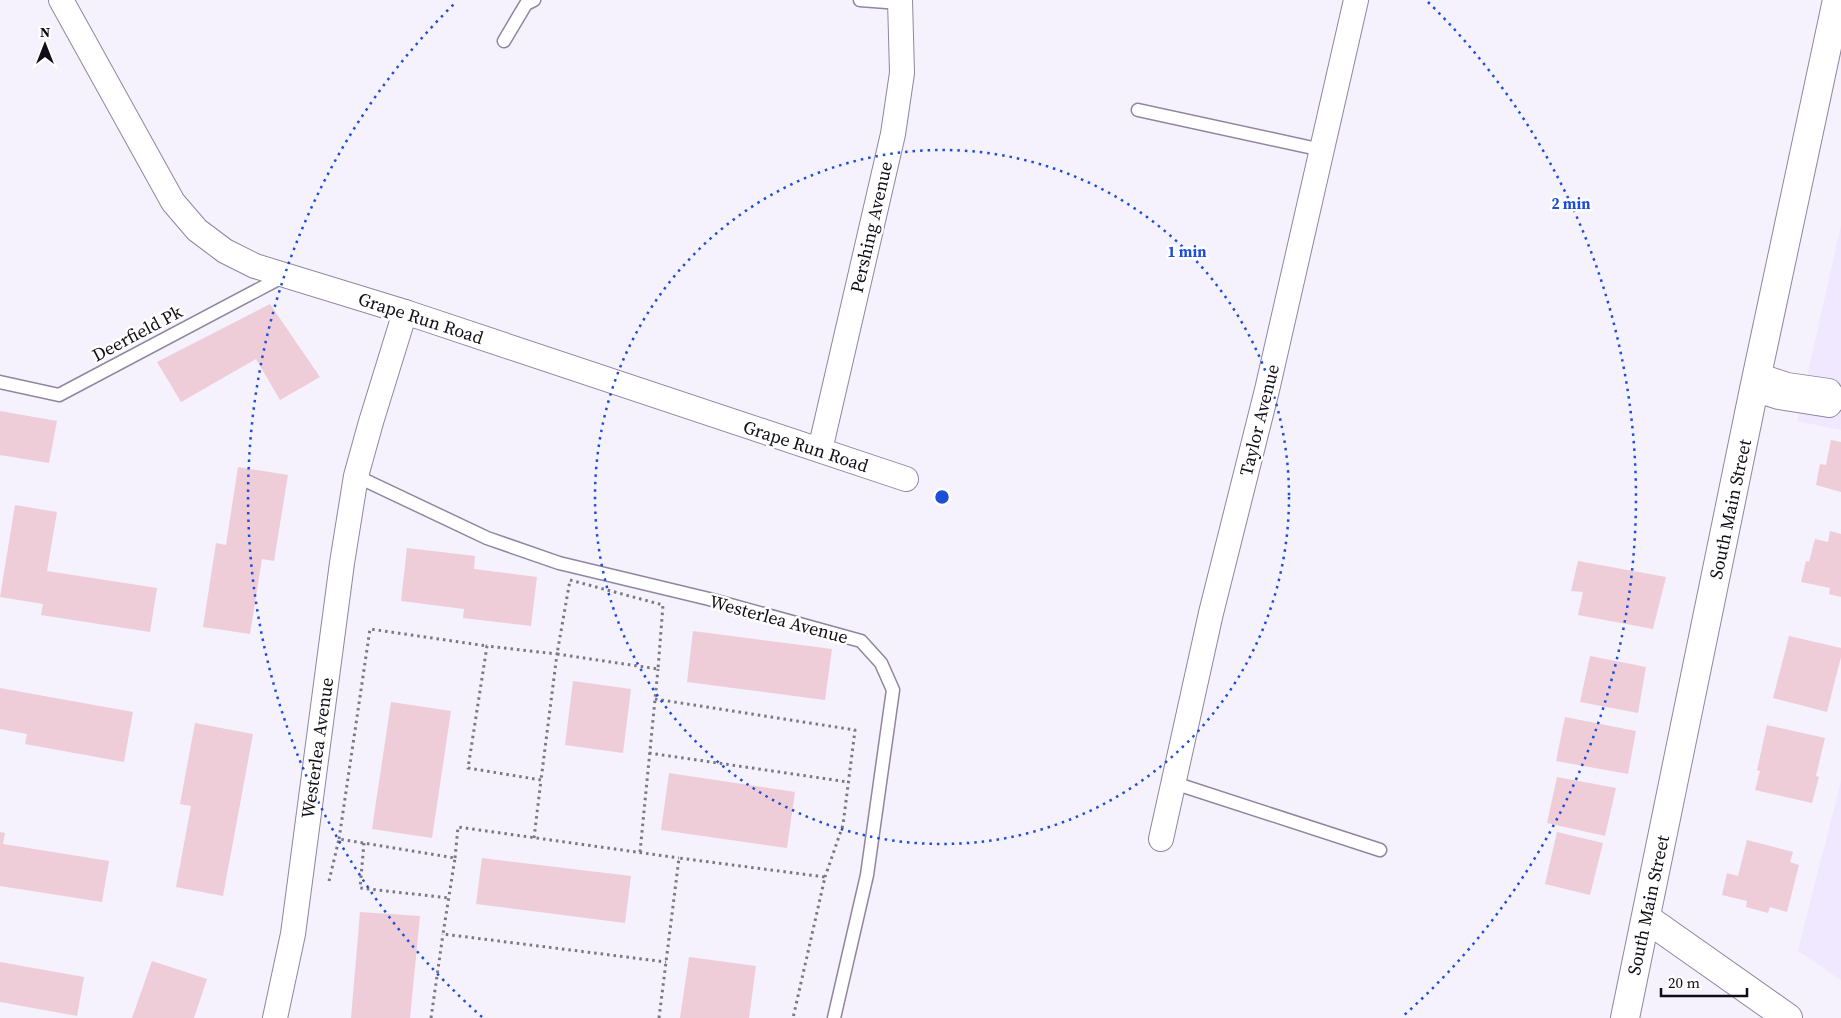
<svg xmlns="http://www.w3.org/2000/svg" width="1841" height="1018" viewBox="0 0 1841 1018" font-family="'Source Serif 4',serif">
<rect width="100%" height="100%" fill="#f5f1fd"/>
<g fill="#f0e8fe">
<polygon points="1841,226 1841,430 1797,421"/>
<polygon points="1841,781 1841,980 1798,951"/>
</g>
<g fill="#eecdd9">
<polygon points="270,304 320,377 280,400 256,359 181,402 157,362"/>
<polygon points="0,411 57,421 49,463 0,455"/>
<polygon points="1831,440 1841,442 1841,492 1816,485 1820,464 1826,465"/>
<polygon points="238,467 288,475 274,561 262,559 250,634 203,627 216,543 226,545"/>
<polygon points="15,505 57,512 47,571 157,588 150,632 41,615 43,604 0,597"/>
<polygon points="1830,531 1841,534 1841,597 1829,594 1830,588 1801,582 1806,561 1809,562 1815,539 1828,542"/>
<polygon points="407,548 475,556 474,569 537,577 531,626 463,618 464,609 401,601"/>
<polygon points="1578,561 1666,577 1653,629 1578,615 1583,592 1571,591"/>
<polygon points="693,631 832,649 825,700 687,682"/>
<polygon points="1789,636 1841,648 1841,657 1827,712 1773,698"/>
<polygon points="1590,656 1646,667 1638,713 1580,702"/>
<polygon points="573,681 631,689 623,753 565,745"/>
<polygon points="0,688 133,712 124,762 25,744 27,734 0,729"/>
<polygon points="391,702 451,711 432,838 372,829"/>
<polygon points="1565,717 1636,731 1628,774 1556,761"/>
<polygon points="195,723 253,734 223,896 176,887 191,806 180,804"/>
<polygon points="1767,725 1825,738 1816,776 1819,777 1812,803 1755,790 1760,771 1757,770"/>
<polygon points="669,773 795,792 787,848 661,830"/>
<polygon points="1557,777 1616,788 1605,836 1547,823"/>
<polygon points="0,832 5,833 3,844 109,861 102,902 0,886"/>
<polygon points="1557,832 1603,843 1590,895 1545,884"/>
<polygon points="1747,840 1793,852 1790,862 1799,865 1787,912 1770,907 1768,913 1746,907 1747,901 1722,895 1727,873 1738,876"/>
<polygon points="482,858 631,876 625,923 476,904"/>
<polygon points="360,912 420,916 410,1018 351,1018"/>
<polygon points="689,957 756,966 749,1018 680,1018"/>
<polygon points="152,961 207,979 194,1018 132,1018"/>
<polygon points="0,962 84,977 77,1016 0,1002"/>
</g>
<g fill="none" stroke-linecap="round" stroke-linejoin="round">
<g stroke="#9086a0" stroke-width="15">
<g id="service">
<polyline points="860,0 900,3"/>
<polyline points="504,41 526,4 534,0"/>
<polyline points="1138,110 1322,150"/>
<polyline points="0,382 59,395 284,276"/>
<polyline points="356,476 487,538 559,563 709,599 861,641 881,663 893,690 867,875 834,1018"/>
<polyline points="1174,783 1380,850"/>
</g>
</g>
<g stroke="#9086a0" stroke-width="26">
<g id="minor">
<polyline points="61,0 173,202 197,230 225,251 255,266 405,312 906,479"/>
<polyline points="1754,389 1779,397 1829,405 1834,399 1829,391 1787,385 1757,375"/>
<polyline points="820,450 893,134 902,73 900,0"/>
<polyline points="1161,839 1211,613 1267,390 1356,0"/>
<polyline points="275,1018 293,934 342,563 356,476 371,422 405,312"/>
</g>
</g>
<g stroke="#9086a0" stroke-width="30">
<polyline id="secondary" points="1646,918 1788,1018"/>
</g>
<g stroke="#9086a0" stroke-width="30">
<polyline id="primary" points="1625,1018 1754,389 1837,0"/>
</g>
<g stroke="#7c7883" stroke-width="3" stroke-dasharray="2.5 4" stroke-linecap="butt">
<polygon points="570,580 663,605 658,669 557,654"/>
<polyline points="655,699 855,730 843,825 825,877"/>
<polyline points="649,753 848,782"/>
<polyline points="534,838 541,780 468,768 487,646 557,654 541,780"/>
<polyline points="339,839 370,629 487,646"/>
<polyline points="364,843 360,888 449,898"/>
<polyline points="640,852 658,669"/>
<polyline points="455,858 458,827 679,858"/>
<polyline points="329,881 339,839 455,858 443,934 666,962"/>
<polyline points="431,1018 443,934"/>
<polyline points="659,1018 679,858 825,877 793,1018"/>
</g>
<use href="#service" stroke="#fff" stroke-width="12"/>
<use href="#minor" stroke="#fff" stroke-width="24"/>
<use href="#secondary" stroke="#fff" stroke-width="28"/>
<use href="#primary" stroke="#fff" stroke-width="28"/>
</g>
<g fill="none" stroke="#1d4ed8" stroke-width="2.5" stroke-dasharray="2.5 5">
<circle cx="942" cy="497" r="347"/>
<path d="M482 1017A694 694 0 0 1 456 2M1428 2A694 694 0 0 1 1402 1017"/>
</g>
<g text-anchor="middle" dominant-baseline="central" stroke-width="5" stroke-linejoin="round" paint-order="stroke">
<g font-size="18" fill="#110d16" stroke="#fff">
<text transform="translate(871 227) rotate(-77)">Pershing Avenue</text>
<text transform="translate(421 318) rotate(18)">Grape Run Road</text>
<text transform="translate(137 333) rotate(-28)">Deerfield Pk</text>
<text transform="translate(1259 420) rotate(-76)">Taylor Avenue</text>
<text transform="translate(806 446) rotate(18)">Grape Run Road</text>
<text transform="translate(1730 509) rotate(-78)">South Main Street</text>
<text transform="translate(779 619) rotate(15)">Westerlea Avenue</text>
<text transform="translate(317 748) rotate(-82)">Westerlea Avenue</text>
<text transform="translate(1648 905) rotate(-78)">South Main Street</text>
</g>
</g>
<circle cx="942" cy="497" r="8" fill="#1d4ed8" stroke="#fff" stroke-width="2.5"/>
<g font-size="15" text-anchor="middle" font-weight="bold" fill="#1d4ed8" stroke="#fff" stroke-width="5" stroke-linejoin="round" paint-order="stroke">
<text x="1571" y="209">2 min</text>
<text x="1187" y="257">1 min</text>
</g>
<g transform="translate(45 45)" stroke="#ffffff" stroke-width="4" paint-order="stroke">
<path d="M0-4L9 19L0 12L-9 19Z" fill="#110d16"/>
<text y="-8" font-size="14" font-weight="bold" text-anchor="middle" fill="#110d16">N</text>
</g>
<path d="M1661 988v8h86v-8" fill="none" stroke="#110d16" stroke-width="2.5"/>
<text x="1668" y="988" font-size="15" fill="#110d16" stroke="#ffffff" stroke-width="4" paint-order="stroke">20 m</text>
</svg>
